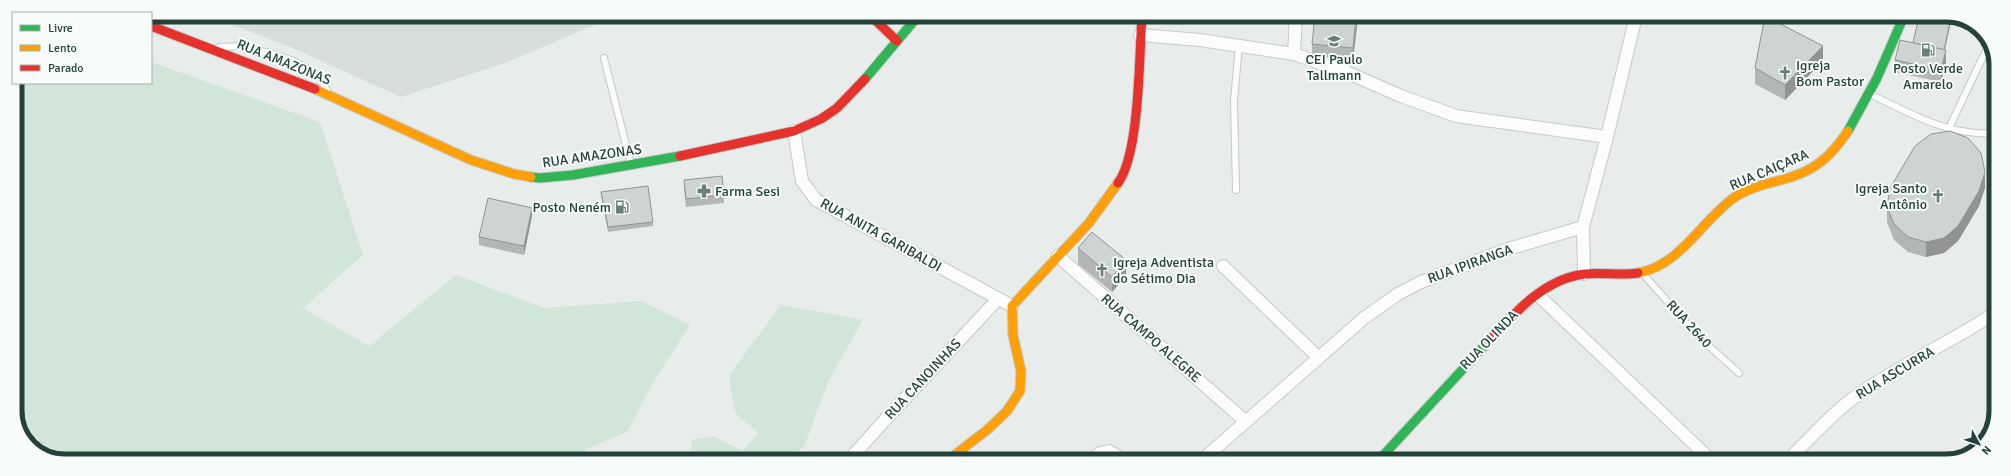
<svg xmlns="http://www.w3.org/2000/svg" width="2011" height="476" viewBox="0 0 2011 476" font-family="Signika,sans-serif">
<rect width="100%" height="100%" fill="#e8edeb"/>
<polygon fill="#d6dedb" points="208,15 618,15 505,63 401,97 295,49"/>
<g fill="#d1e6d8">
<polygon points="151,62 320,122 363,255 303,308 369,346 456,275 544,308 641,301 690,325 653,383 627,432 586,449 589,460 55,460 28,444 15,417 15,83 151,83"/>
<polygon points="781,305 863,320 828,382 804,447 784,460 689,460 692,440 713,436 743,451 758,433 735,413 729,375"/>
</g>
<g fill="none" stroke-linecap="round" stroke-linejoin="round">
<g stroke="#c5cac8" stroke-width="8">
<g id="lane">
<polyline points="219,47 240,46 270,53 294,61 317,74 327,90"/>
<polyline points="604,58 631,165"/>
<path d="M1870 94C1909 113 1950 137 1996 133"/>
<polyline points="1949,128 1989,44"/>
<polyline points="1236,190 1234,101 1239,45"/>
<polyline points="1643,274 1700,338 1739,373"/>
</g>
</g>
<g stroke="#c5cac8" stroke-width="14">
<g id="street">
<polyline points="1140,35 1200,40 1294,54 1346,72 1401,96 1456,116 1607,137"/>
<polyline points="1294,54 1296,16"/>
<polyline points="794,131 802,181 816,200 1012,306"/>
<polyline points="1058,256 1245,421"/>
<polyline points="1223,266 1319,358"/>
<polyline points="1584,274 1583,227 1607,137 1636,16"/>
<polyline points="1538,295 1712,461"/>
<polyline points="1797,452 1806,461"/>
<polyline points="849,460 884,421 998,299"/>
<polyline points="1091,461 1100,453 1109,451 1125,461"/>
<polyline points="1201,461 1364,318 1398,294 1421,282 1508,249 1583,227"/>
<path d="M1787 461C1811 438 1832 413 1859 394 1902 364 1951 342 1995 313"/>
</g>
</g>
<g stroke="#c3cbc8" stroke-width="11">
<g id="fast">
<polyline points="865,79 919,15"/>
<polyline points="1848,131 1877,78 1904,16"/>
<polyline points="531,177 540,178 573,175 680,156"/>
<polyline points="1378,461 1488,342"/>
</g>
</g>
<g stroke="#c3cbc8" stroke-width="11">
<g id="slow">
<polyline points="315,89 471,160 514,174 531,177"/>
<path d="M1638 273C1680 266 1702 220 1735 197 1749 188 1765 184 1781 180 1813 172 1829 159 1848 131"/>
<polyline points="948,460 987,430 1007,411 1020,391 1021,371 1013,335 1012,306 1089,223 1118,183"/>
</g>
</g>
<g stroke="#c3cbc8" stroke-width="11">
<g id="jam">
<polyline points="870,15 897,41"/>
<polyline points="151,26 315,89"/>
<polyline points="680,156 794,131 821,119 837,108 865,79"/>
<path d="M1118 183C1140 153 1139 56 1142 16"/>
<path d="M1488 342C1513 314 1545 278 1585 274 1603 272 1620 276 1638 273"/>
</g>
</g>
<use href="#lane" stroke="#fcfcfc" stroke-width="6"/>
<use href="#street" stroke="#fcfcfc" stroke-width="12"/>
<use href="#fast" stroke="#30b455" stroke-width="9"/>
<use href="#slow" stroke="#ff9f0a" stroke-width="9"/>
<use href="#jam" stroke="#e5322d" stroke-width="9"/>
</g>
<g fill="#b2b6b5">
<polygon points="1951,21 1945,50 1946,62 1941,82 1895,72 1895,60 1913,43"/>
<polygon points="1357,26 1353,60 1312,56 1312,44"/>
<polygon points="1823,61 1785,100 1755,84 1755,68"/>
<polygon points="684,180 724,195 724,203 686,207 684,188"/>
<polygon points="1985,188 1979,206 1958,241 1944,253 1926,257 1908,252 1894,240 1887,222 1887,207"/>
<polygon points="601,192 653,222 653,226 608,232 601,196"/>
<polygon points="532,216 524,255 479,245 479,237"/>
<polygon points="1078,248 1126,276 1112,292 1078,264"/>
</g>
<g fill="#919493">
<polygon points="1357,16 1357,26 1353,60 1353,48"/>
<polygon points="1951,17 1951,21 1942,61 1942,57"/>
<polygon points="1823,46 1823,61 1785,100 1785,85"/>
<polygon points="1946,50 1946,62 1941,82 1941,70"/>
<polygon points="1985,172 1985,188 1979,206 1958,241 1944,253 1926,257 1926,242"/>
<polygon points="532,208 532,216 524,255 524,246"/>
<polygon points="1126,260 1126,276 1112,292 1112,277"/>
</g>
<g fill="#cfd4d2" stroke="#919493">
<polygon points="1315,16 1356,16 1353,48 1312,44"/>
<polygon points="1765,16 1823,46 1785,85 1755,68"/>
<polygon points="1919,16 1949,16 1951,17 1944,50 1913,43"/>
<polygon points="1900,40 1946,50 1941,70 1895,60"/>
<polygon points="1950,131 1968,138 1981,153 1985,172 1979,191 1958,226 1944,238 1926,242 1908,237 1894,224 1887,207 1890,188 1915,146 1931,134"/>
<polygon points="722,176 724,195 686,199 684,180"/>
<polygon points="648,186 653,222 608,227 601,192"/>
<polygon points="488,198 532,208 524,246 479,237"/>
<polygon points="1092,232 1126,260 1112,277 1078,248"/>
</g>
<defs>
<g id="school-bare" transform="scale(1.08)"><path d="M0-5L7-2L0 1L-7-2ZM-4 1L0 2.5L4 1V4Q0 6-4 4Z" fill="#697e78" stroke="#f7fbf9" stroke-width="2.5" paint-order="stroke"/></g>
<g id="fuel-bare" transform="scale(1.08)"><path d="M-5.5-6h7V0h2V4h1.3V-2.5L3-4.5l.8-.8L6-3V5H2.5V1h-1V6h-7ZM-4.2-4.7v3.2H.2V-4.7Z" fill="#697e78" stroke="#f7fbf9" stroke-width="2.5" paint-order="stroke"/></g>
<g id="church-bare" transform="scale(1.08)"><path d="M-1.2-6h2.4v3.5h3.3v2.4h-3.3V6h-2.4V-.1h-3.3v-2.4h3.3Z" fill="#697e78" stroke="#f7fbf9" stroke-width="2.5" paint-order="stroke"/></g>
<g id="pharmacy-bare" transform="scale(1.08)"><path d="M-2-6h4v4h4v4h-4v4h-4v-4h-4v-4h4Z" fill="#697e78" stroke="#f7fbf9" stroke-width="2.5" paint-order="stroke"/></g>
</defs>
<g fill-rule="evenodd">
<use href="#school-bare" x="1334" y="41"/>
<use href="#fuel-bare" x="1928" y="50"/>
<use href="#church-bare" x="1785" y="73"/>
<use href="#pharmacy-bare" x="704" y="191"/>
<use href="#church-bare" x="1938" y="196"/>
<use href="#fuel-bare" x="622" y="207"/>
<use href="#church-bare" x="1102" y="270"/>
</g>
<g text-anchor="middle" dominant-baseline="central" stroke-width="4" stroke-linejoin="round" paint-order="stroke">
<g font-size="14" fill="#24423a" stroke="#f7fbf9" text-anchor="start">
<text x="1334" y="59" text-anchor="middle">CEI Paulo<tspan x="1334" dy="16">Tallmann</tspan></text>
<text x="1796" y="65">Igreja<tspan x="1796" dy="16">Bom Pastor</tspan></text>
<text x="1928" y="68" text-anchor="middle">Posto Verde<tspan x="1928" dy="16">Amarelo</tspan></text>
<text x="1927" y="188" text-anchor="end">Igreja Santo<tspan x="1927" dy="16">Antônio</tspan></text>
<text x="715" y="191">Farma Sesi</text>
<text x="611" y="207" text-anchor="end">Posto Neném</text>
<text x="1113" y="262">Igreja Adventista<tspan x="1113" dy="16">do Sétimo Dia</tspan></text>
</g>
<g font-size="14" fill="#24423a" stroke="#f7fbf9">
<text transform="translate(284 62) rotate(22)">RUA AMAZONAS</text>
<text transform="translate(592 156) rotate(-8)">RUA AMAZONAS</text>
<text transform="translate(1769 170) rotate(-23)">RUA CAIÇARA</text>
<text transform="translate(881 235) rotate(29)">RUA ANITA GARIBALDI</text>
<text transform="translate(1470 264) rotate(-20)">RUA IPIRANGA</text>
<text transform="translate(1689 324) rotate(47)">RUA 2640</text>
<text transform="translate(1151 338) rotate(41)">RUA CAMPO ALEGRE</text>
<text transform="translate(1489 340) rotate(-46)">RUA OLINDA</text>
<text transform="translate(1895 373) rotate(-31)">RUA ASCURRA</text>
<text transform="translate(923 379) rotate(-47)">RUA CANOINHAS</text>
</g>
</g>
<path d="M0 0H2011V476H0ZM65 22H1946A43 43 0 0 1 1989 65V411A43 43 0 0 1 1946 454H65A43 43 0 0 1 22 411V65A43 43 0 0 1 65 22Z" fill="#f7fbf9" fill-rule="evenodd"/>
<path fill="none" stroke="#24423a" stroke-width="5" d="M65 22H1946A43 43 0 0 1 1989 65V411A43 43 0 0 1 1946 454H65A43 43 0 0 1 22 411V65A43 43 0 0 1 65 22Z"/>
<rect x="12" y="12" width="140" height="72" fill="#f7fbf9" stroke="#a3b1ad"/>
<rect x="20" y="25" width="20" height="6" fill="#30b455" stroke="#a3b1ad"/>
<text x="48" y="32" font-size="12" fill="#24423a">Livre</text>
<rect x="20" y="45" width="20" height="6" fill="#ff9f0a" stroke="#a3b1ad"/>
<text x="48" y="52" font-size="12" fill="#24423a">Lento</text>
<rect x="20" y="65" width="20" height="6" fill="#e5322d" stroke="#a3b1ad"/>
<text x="48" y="72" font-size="12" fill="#24423a">Parado</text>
<g transform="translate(1979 444) rotate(130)" stroke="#f7fbf9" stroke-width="3" paint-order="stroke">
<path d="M0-3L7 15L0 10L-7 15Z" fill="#24423a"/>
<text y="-6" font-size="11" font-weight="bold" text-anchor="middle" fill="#24423a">N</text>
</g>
</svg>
